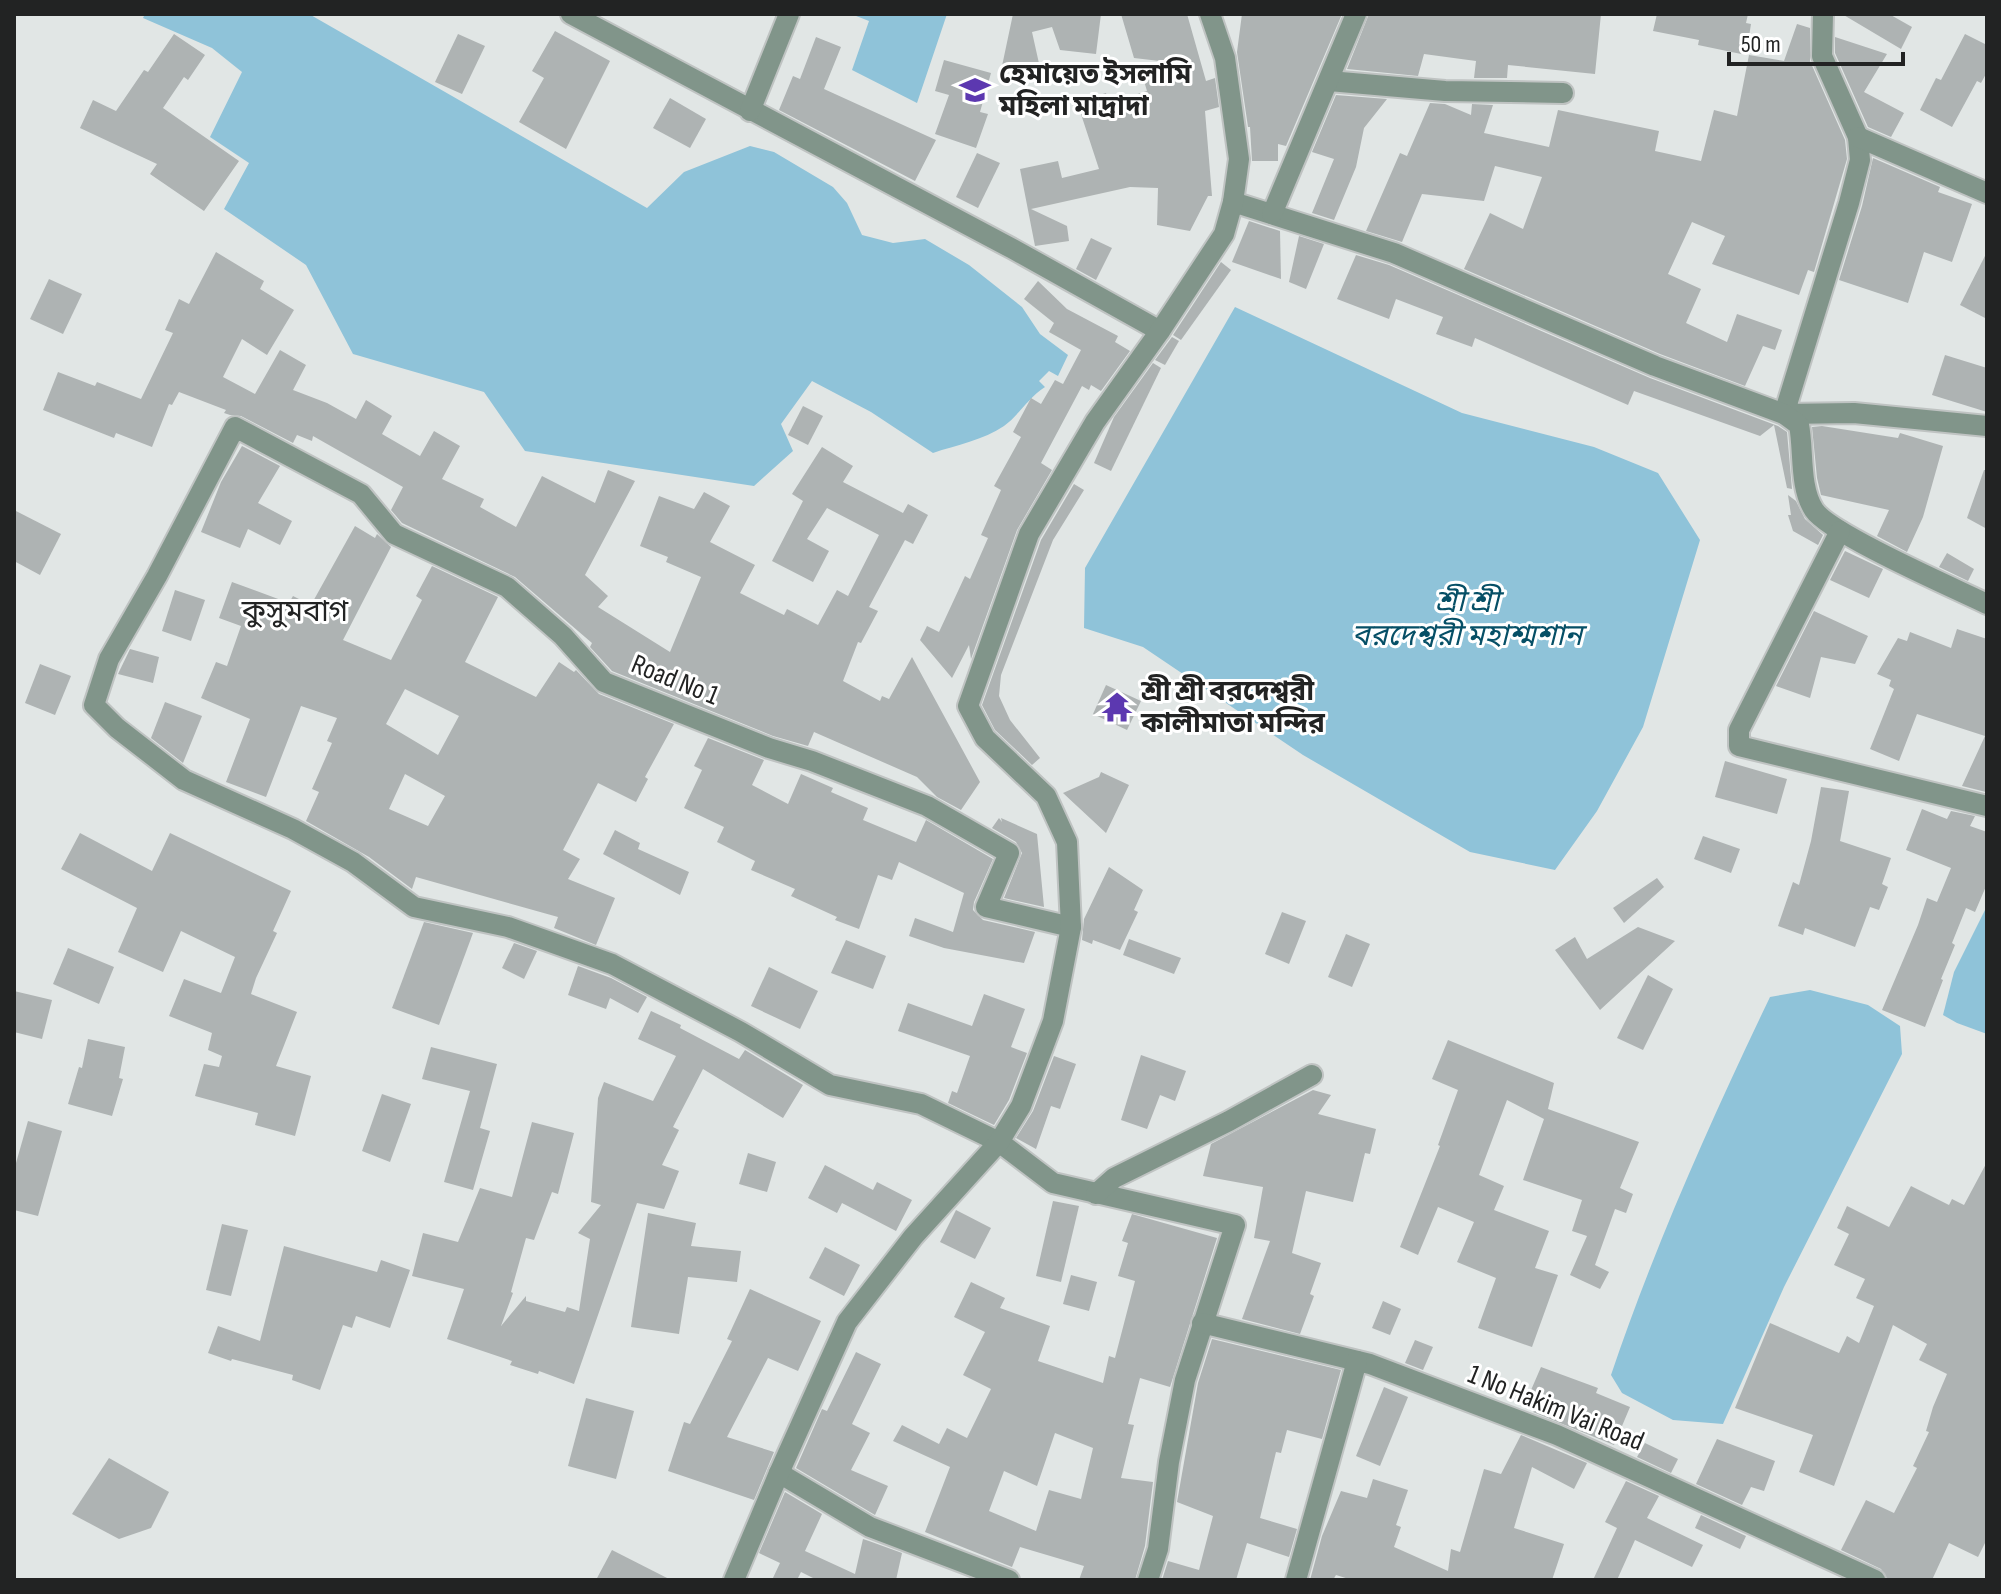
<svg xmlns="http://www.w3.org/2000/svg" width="2001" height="1594" viewBox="0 0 2001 1594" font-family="'Sofia Sans Condensed','Noto Sans Bengali',sans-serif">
<rect width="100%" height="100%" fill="#e1e6e5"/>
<g fill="#8fc3d9">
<path d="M145 14H309L647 208 684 172 750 146 774 152 833 187 847 203 862 235 893 243 925 239 969 265 1022 307 1040 334 1068 355 1058 376 1049 371 1039 381 1045 387C1028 398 1019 415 1004 426 984 440 956 445 933 453L871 412 812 381 781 424 793 451 754 486 525 451 484 392 353 354 306 265 224 209 249 163 210 137 242 72 212 48 143 18Z"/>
<polygon points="851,14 947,14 917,103 852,70 869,21"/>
<polygon points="1235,307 1462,413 1594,447 1658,473 1700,540 1643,727 1597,811 1555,870 1470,852 1303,755 1143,647 1084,628 1085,568"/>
<polygon points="1987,906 1987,1034 1957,1023 1943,1015 1954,972"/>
<path d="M1810 990 1868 1005 1900 1026 1902 1054 1784 1287 1723 1424 1673 1420 1622 1393 1611 1375C1655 1245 1711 1120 1770 997Z"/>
</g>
<g fill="#aeb3b3" fill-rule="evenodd">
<polygon points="1013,14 1101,14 1096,54 1060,50 1052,27 1032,32 1040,68 1031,68 1027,77 1002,66"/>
<polygon points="1121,14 1187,14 1206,81 1215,78 1219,107 1205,111 1212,196 1208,196 1190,231 1157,225 1158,188 1130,187 1031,209 1067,226 1069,241 1035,246 1020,169 1058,161 1062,178 1099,169 1077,102 1106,93 1109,103 1147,91 1144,81 1194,65 1134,58"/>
<polygon points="1242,14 1342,14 1286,146 1278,144 1278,161 1252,161 1250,127 1248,127 1237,52"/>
<polygon points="1369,14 1601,14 1595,74 1508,65 1507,78 1474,78 1476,61 1424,54 1418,76 1347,69"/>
<polygon points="1657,14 1748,14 1746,23 1751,24 1746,55 1698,45 1699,40 1653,31"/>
<polygon points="1842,14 1889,14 1912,27 1901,49"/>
<polygon points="1797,24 1810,28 1810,61 1845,140 1847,159 1814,272 1808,270 1799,295 1712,264 1725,236 1692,222 1668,274 1701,289 1686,323 1727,342 1737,314 1782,330 1775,350 1763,346 1745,386 1660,354 1464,269 1490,213 1523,229 1542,177 1495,166 1484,201 1422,194 1402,242 1366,231 1400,153 1407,156 1430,103 1445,104 1471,115 1472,104 1493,105 1484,133 1549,147 1558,110 1659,131 1655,151 1701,161 1714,110 1737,116 1749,55 1784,61"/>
<polygon points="555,31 610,61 566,149 519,122 544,78 532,71"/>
<polygon points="174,34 205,55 188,80 184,77 163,108 239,161 204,211 150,174 157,164 80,128 93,100 116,111 144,70 148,72"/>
<polygon points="458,34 485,46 462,94 435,82"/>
<polygon points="1965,34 1987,45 1987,72 1981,83 1977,81 1952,127 1920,110 1936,78 1941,80"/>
<polygon points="816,37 841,47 824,89 936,140 915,181 779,110 793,76 800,79"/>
<polygon points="1835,37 1887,54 1864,92 1904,113 1891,137 1868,127 1835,53"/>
<polygon points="944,60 991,73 980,112 988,114 976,148 935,134 949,95 935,91"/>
<polygon points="1336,95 1387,99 1364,128 1356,167 1334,220 1312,213 1334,159 1312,152"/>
<polygon points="670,98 706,119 690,148 653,128"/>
<polygon points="977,153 1000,163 978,208 956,197"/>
<polygon points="1873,158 1940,187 1938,192 1972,204 1952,262 1924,252 1908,303 1839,280 1862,206"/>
<polygon points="1249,221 1280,231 1281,279 1232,262"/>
<polygon points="1299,236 1324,244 1306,289 1289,282"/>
<polygon points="1091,238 1112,248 1096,280 1076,269"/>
<polygon points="216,252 264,281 260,289 294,310 267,355 242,339 223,377 255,394 280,350 306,365 293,390 327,403 356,419 366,400 392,416 382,434 420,456 434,431 460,446 442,479 484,499 480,507 516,527 542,476 595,503 608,470 635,481 585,575 608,596 598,607 670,652 701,577 666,562 668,557 640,546 659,496 694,509 704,492 730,506 710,542 755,565 740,593 784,615 787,609 818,625 837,590 848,596 879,535 827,508 807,539 829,551 813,582 772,561 803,501 792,494 822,447 853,466 843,482 903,513 908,504 928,515 913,544 905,540 869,607 878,611 861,643 858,642 843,681 880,701 882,696 889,699 912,657 980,782 961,810 937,797 917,777 814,732 808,746 773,736 612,671 590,647 592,643 515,577 402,523 391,510 403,487 313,436 312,441 297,435 293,443 241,416 230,415 224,413 226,410 179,392 172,405 169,404 152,447 116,433 114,438 43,410 58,372 95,386 97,382 141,399 173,333 165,330 179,299 189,304"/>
<polygon points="1987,252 1987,319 1960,305"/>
<polygon points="1356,255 1389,265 1650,378 1778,426 1787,432 1792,489 1787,488 1774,425 1760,436 1634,391 1628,405 1475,338 1472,347 1436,334 1443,317 1396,299 1389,319 1337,299"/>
<polygon points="1221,262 1231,270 1181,340 1173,335"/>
<polygon points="49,279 82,294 63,334 30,319"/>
<polygon points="1038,281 1067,309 1118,336 1115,342 1130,351 1101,391 1091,385 1089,390 1082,386 1041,463 1052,470 1017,530 971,659 969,645 952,678 920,640 927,626 939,632 965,576 970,579 988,538 981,535 1001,490 994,486 1021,437 1013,432 1031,398 1041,404 1055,380 1063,384 1081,350 1049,332 1054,323 1024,299"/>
<polygon points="1172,337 1179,341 1165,365 1155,360"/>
<polygon points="1945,355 1987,368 1987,412 1932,395"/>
<polygon points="1153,363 1161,368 1111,471 1094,463 1114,417"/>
<polygon points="803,406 823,416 808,445 788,435"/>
<polygon points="1822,426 1898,438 1900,433 1943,446 1923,517 1907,552 1877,536 1889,510 1821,495 1817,478 1812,427"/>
<polygon points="242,446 280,466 258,503 292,521 280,545 248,529 240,548 201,532 221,482"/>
<polygon points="1984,470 1987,470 1987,529 1967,518"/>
<polygon points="1074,484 1084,490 1053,540 1001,675 999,696 1010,720 1040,758 1032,765 995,730 982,705 1041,540"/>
<polygon points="1788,495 1796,501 1805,519 1823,535 1818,545 1793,531 1788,515 1791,515"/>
<polygon points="14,510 61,534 40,575 14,561"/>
<path d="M355 526 375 538 377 534 391 547 343 640 391 660 422 600 416 596 432 566 498 597 465 662 536 697 559 662 574 672 576 670 599 694 674 724 645 777 648 779 636 802 598 783 563 850 580 859 568 879 615 898 596 945 554 928 558 917 416 877 412 889 369 857 306 821 319 792 312 789 332 743 327 741 337 718 301 706 266 797 226 782 250 719 201 698 216 662 227 666 241 626 219 618 232 582 289 603 293 596 311 605ZM405 689 459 716 438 755 386 724ZM405 774 445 796 428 826 389 809Z"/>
<polygon points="1845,551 1883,569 1869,598 1830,580"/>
<polygon points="1947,553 1974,569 1968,581 1939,567"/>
<polygon points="175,590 205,600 191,641 162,631"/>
<polygon points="1814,611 1868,636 1855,664 1821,657 1810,698 1776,686"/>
<polygon points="1957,629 1987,639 1986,792 1962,786 1985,736 1917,714 1899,761 1870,749 1894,689 1889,686 1891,680 1877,674 1898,638 1907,641 1910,632 1951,648"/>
<polygon points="130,649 159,657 153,683 118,674"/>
<polygon points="40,664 71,676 55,715 25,703"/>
<polygon points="1106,685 1141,701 1127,730 1093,714"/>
<polygon points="165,702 202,716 183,763 151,738"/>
<polygon points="708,738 764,760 752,785 788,804 801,774 833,788 831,792 868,808 863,820 916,842 926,820 993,859 974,902 973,910 983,920 1035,932 1024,963 944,948 909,936 915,918 953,932 964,893 899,862 892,880 878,875 859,929 835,920 837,917 791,896 795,889 751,870 755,861 717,842 724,827 684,808 702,770 694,766"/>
<polygon points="1725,761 1787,779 1777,814 1715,797"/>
<polygon points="1101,772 1129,785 1106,833 1063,793 1099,777"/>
<polygon points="1821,787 1849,791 1840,841 1891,858 1882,884 1888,887 1879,910 1870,907 1855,947 1805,928 1803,935 1778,926 1793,882 1799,885 1811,841"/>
<polygon points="1922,809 1947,819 1951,811 1975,816 1970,826 1987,832 1987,884 1975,912 1966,908 1952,943 1955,945 1941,979 1943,980 1925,1027 1882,1010 1918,925 1927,898 1937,902 1951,868 1906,850"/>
<polygon points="999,818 1002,822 1001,818 1037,834 1044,907 1004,898 1022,853 1016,842 992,828"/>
<polygon points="615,830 640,843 638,849 689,872 680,895 603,854"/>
<polygon points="80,833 152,871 170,833 291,891 273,931 277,933 256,978 251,994 297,1012 276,1066 311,1076 295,1136 255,1125 258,1113 195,1096 204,1064 219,1067 222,1056 208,1050 212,1033 169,1016 184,979 221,993 235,957 181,931 163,972 118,952 137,908 61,869"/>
<polygon points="1703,836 1740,849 1731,873 1694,859"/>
<polygon points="1109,867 1143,890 1134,910 1138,912 1120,950 1093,940 1092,944 1082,940 1084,919"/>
<polygon points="1657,878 1664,887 1624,923 1613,908"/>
<polygon points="1282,912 1306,921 1289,964 1265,954"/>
<polygon points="424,922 473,933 439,1025 392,1008"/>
<polygon points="1638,927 1675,941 1600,1010 1555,950 1575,937 1587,959"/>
<polygon points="1346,934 1370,944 1352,987 1328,977"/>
<polygon points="1129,939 1181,958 1174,974 1123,955"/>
<polygon points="846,940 886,956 873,989 831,973"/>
<polygon points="514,943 537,951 524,979 502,968"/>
<polygon points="68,948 114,967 99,1004 53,984"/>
<polygon points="578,966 611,978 647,997 638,1013 610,998 606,1009 568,995"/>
<polygon points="769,967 818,991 800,1029 751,1006"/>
<polygon points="1648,975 1673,989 1643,1050 1617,1038"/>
<polygon points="14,991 52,1000 42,1039 14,1032"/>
<polygon points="984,994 1025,1009 1011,1047 1027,1053 1009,1100 994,1125 948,1103 952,1091 957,1093 970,1056 898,1031 908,1003 972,1026"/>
<polygon points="651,1011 681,1025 680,1028 739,1059 745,1050 803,1085 783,1118 703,1069 673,1127 679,1130 662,1165 679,1171 664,1209 637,1203 574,1384 539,1371 538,1374 510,1365 512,1361 447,1339 464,1289 412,1276 423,1233 458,1242 480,1188 512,1197 532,1122 574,1133 558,1194 552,1192 534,1240 526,1238 511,1292 513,1293 501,1326 526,1296 526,1301 565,1312 567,1307 579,1311 590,1239 578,1233 601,1205 591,1202 598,1098 604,1082 653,1101 676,1056 638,1039"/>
<polygon points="88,1039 125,1047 119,1078 123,1079 112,1116 68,1104 79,1067 82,1068"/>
<polygon points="1448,1040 1554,1083 1548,1109 1639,1142 1620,1188 1633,1194 1626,1213 1615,1209 1595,1265 1609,1272 1600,1289 1570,1275 1587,1236 1572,1231 1582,1200 1523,1180 1544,1119 1507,1100 1479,1175 1504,1186 1494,1210 1549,1231 1535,1268 1558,1275 1532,1347 1478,1328 1496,1278 1457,1262 1474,1222 1438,1207 1418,1255 1400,1247 1440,1146 1438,1145 1458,1090 1432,1079"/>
<polygon points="431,1047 497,1064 480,1128 490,1131 473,1190 444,1182 470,1091 422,1079"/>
<polygon points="1141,1055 1186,1071 1175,1101 1160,1095 1147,1129 1121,1120"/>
<polygon points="1054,1056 1076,1064 1060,1109 1051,1106 1036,1149 1016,1138 1033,1111"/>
<polygon points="1313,1090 1331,1095 1318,1114 1376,1129 1370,1154 1365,1153 1353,1202 1306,1191 1292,1253 1321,1263 1310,1294 1314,1296 1300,1334 1242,1319 1270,1241 1254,1238 1263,1187 1203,1176 1211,1144"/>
<polygon points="382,1094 411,1104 390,1162 362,1151"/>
<polygon points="28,1121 62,1131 38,1216 14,1210 14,1170"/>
<polygon points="748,1153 776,1162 767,1192 739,1184"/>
<polygon points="1987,1162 1987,1539 1978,1557 1949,1543 1932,1580 1888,1580 1881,1569 1841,1550 1866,1500 1894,1513 1917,1468 1913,1466 1929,1432 1926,1431 1933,1407 1947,1374 1919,1360 1927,1344 1893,1325 1834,1486 1799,1472 1813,1435 1735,1408 1770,1323 1839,1353 1847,1336 1859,1343 1874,1306 1856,1298 1865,1279 1834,1265 1849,1234 1837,1228 1847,1206 1889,1227 1911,1186 1949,1205 1952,1199 1964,1205"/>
<polygon points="825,1165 873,1190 877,1182 912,1200 896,1231 842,1203 837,1213 808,1198"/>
<polygon points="1053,1201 1079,1206 1061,1282 1036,1276"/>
<polygon points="956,1210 991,1228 975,1259 940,1242"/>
<polygon points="648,1213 696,1223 691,1246 741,1251 737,1282 688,1277 679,1334 631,1327"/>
<path d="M1132 1214 1217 1238 1170 1387 1140 1378 1128 1424 1134 1425 1121 1478 1153 1482 1145 1546 1135 1580H1079L1084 1566 1020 1547 1012 1567 925 1532 950 1467 893 1441 902 1425 939 1444 947 1428 967 1438 991 1389 963 1375 985 1332 954 1317 971 1282 1005 1298 1000 1308 1050 1326 1038 1361 1103 1383 1109 1356 1115 1358 1135 1281 1118 1276 1128 1243 1122 1241ZM1055 1433 1093 1448 1081 1499 1049 1490 1036 1531 989 1511 1004 1471 1037 1486Z"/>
<polygon points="222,1224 248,1230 231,1296 206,1290"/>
<polygon points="284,1246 377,1272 381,1260 410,1270 390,1328 356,1316 352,1328 343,1325 320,1390 292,1380 293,1375 232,1359 231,1361 208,1353 218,1326 260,1341"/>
<polygon points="825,1247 860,1265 844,1296 809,1278"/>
<polygon points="1071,1275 1097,1282 1089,1311 1063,1304"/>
<polygon points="750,1289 821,1321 798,1371 768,1358 727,1437 774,1452 754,1500 668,1471 684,1422 690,1424 732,1341 727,1339"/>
<polygon points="1383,1301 1401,1309 1390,1335 1372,1328"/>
<polygon points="1212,1339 1341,1370 1322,1439 1287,1430 1281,1453 1276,1452 1260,1518 1297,1529 1289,1557 1247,1543 1236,1580 1162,1580 1168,1561 1199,1570 1213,1516 1177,1502 1198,1383"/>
<polygon points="1415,1340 1433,1347 1423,1370 1405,1363"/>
<polygon points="856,1352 881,1364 852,1424 870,1433 851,1470 888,1486 875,1515 796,1468 822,1409 827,1411"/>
<polygon points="1541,1367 1598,1388 1596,1393 1630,1407 1614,1445 1533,1412 1535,1408 1525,1404"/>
<polygon points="1384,1387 1408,1397 1380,1466 1356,1456"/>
<polygon points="586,1398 634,1411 616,1479 568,1466"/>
<polygon points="1521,1435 1587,1463 1574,1489 1532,1467 1514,1528 1564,1544 1552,1580 1352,1580 1336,1575 1333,1580 1310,1580 1322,1536 1341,1491 1367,1498 1373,1479 1408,1490 1396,1525 1401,1527 1394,1547 1448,1571 1451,1549 1460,1552 1484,1469 1501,1474"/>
<polygon points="1717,1439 1775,1461 1764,1491 1751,1487 1742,1505 1696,1484"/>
<polygon points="1645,1443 1678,1459 1671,1473 1637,1457"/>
<polygon points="109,1458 169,1492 151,1528 119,1539 72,1514"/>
<polygon points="1626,1481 1659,1496 1647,1518 1703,1545 1692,1567 1635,1540 1617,1580 1593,1580 1617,1528 1605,1522"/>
<polygon points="785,1492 822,1514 805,1551 855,1574 863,1539 869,1541 902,1553 896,1580 817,1580 801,1572 797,1580 772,1580 780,1563 759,1553"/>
<polygon points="1701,1515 1746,1536 1740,1549 1695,1528"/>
<polygon points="612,1550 671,1580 596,1580"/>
</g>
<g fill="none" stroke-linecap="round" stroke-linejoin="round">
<g stroke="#bfc3c2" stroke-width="24">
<g id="minor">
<polyline points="571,14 1013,249 1160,331"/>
<polyline points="1823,14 1822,56 1858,137 1860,160 1849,203 1784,414 1854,413 1987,426"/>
<polyline points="1329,81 1445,91 1563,93"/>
<polyline points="750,111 789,14"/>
<polyline points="1858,137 1987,193"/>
<path d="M1233 202 1394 253 1655 366 1784 414 1799 425C1804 450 1799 487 1814 510 1830 534 1954 588 1987 604"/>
<polyline points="1272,214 1356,14"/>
<polyline points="1840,531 1739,730 1739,746 1987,806"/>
<polyline points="1071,927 986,907 1009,853 927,806 812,761 769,748 604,682 563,636 507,587 394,534 361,494 235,427 157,576 109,659 94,705 117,728 184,780 293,829 353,862 414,907 508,927 612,964 741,1032 830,1085 921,1104 999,1142 1053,1183 1235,1225 1185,1380 1169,1462 1158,1549 1148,1580"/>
<polyline points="1096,1194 1114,1178 1229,1121 1312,1075"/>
<polyline points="1202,1323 1370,1364 1557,1435 1875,1580"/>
<polyline points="779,1473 870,1527 1009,1580"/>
<polyline points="1296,1580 1357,1361"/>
</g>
</g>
<g stroke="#bfc3c2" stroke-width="24">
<polyline id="tertiary" points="734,1580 779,1473 847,1322 913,1237 999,1142 1021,1106 1053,1021 1071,927 1067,842 1046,796 985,738 968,706 1029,534 1095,422 1160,331 1224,234 1233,202 1239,159 1225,58 1210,14"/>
</g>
<use href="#minor" stroke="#81958a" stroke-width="20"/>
<use href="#tertiary" stroke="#81958a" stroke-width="20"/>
</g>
<defs>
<g id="school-bare" transform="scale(2.4)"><path d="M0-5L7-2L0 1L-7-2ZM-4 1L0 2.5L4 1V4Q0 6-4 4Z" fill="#5c38b0" stroke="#fff" stroke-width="2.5" paint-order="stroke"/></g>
<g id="temple-bare" transform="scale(2.4)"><path d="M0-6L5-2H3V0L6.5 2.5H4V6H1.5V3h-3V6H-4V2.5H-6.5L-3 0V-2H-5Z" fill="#5c38b0" stroke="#fff" stroke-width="2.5" paint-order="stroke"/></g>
</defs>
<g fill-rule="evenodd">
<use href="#school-bare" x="975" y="90"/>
<use href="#temple-bare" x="1117" y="707"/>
</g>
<g text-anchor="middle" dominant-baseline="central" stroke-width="6" stroke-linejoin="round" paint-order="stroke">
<g font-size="28" font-weight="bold" fill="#222323" stroke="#fff" text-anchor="start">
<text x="999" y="74">হেমায়েত ইসলামি<tspan x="999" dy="32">মহিলা মাদ্রাদা</tspan></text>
<text x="1141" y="691">শ্রী শ্রী বরদেশ্বরী<tspan x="1141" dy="32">কালীমাতা মন্দির</tspan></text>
</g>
<g font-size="28" fill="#222323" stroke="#fff">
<text transform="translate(675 680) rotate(22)">Road No 1</text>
<text transform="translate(1556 1408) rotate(22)">1 No Hakim Vai Road</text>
</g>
<g font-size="30" font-style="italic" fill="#064f66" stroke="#fff">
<text x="1467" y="602">শ্রী শ্রী<tspan x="1467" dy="34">বরদেশ্বরী মহাশ্মশান</tspan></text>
</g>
<g font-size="30" fill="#222323" stroke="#fff">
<text x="295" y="612">কুসুমবাগ</text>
</g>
</g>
<rect width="2001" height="1594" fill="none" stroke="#222323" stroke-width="32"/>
<path d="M1729 52v12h174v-12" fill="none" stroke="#222323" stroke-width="4"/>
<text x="1741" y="52" font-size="24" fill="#222323" stroke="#ffffff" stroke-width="6" paint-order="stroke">50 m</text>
</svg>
